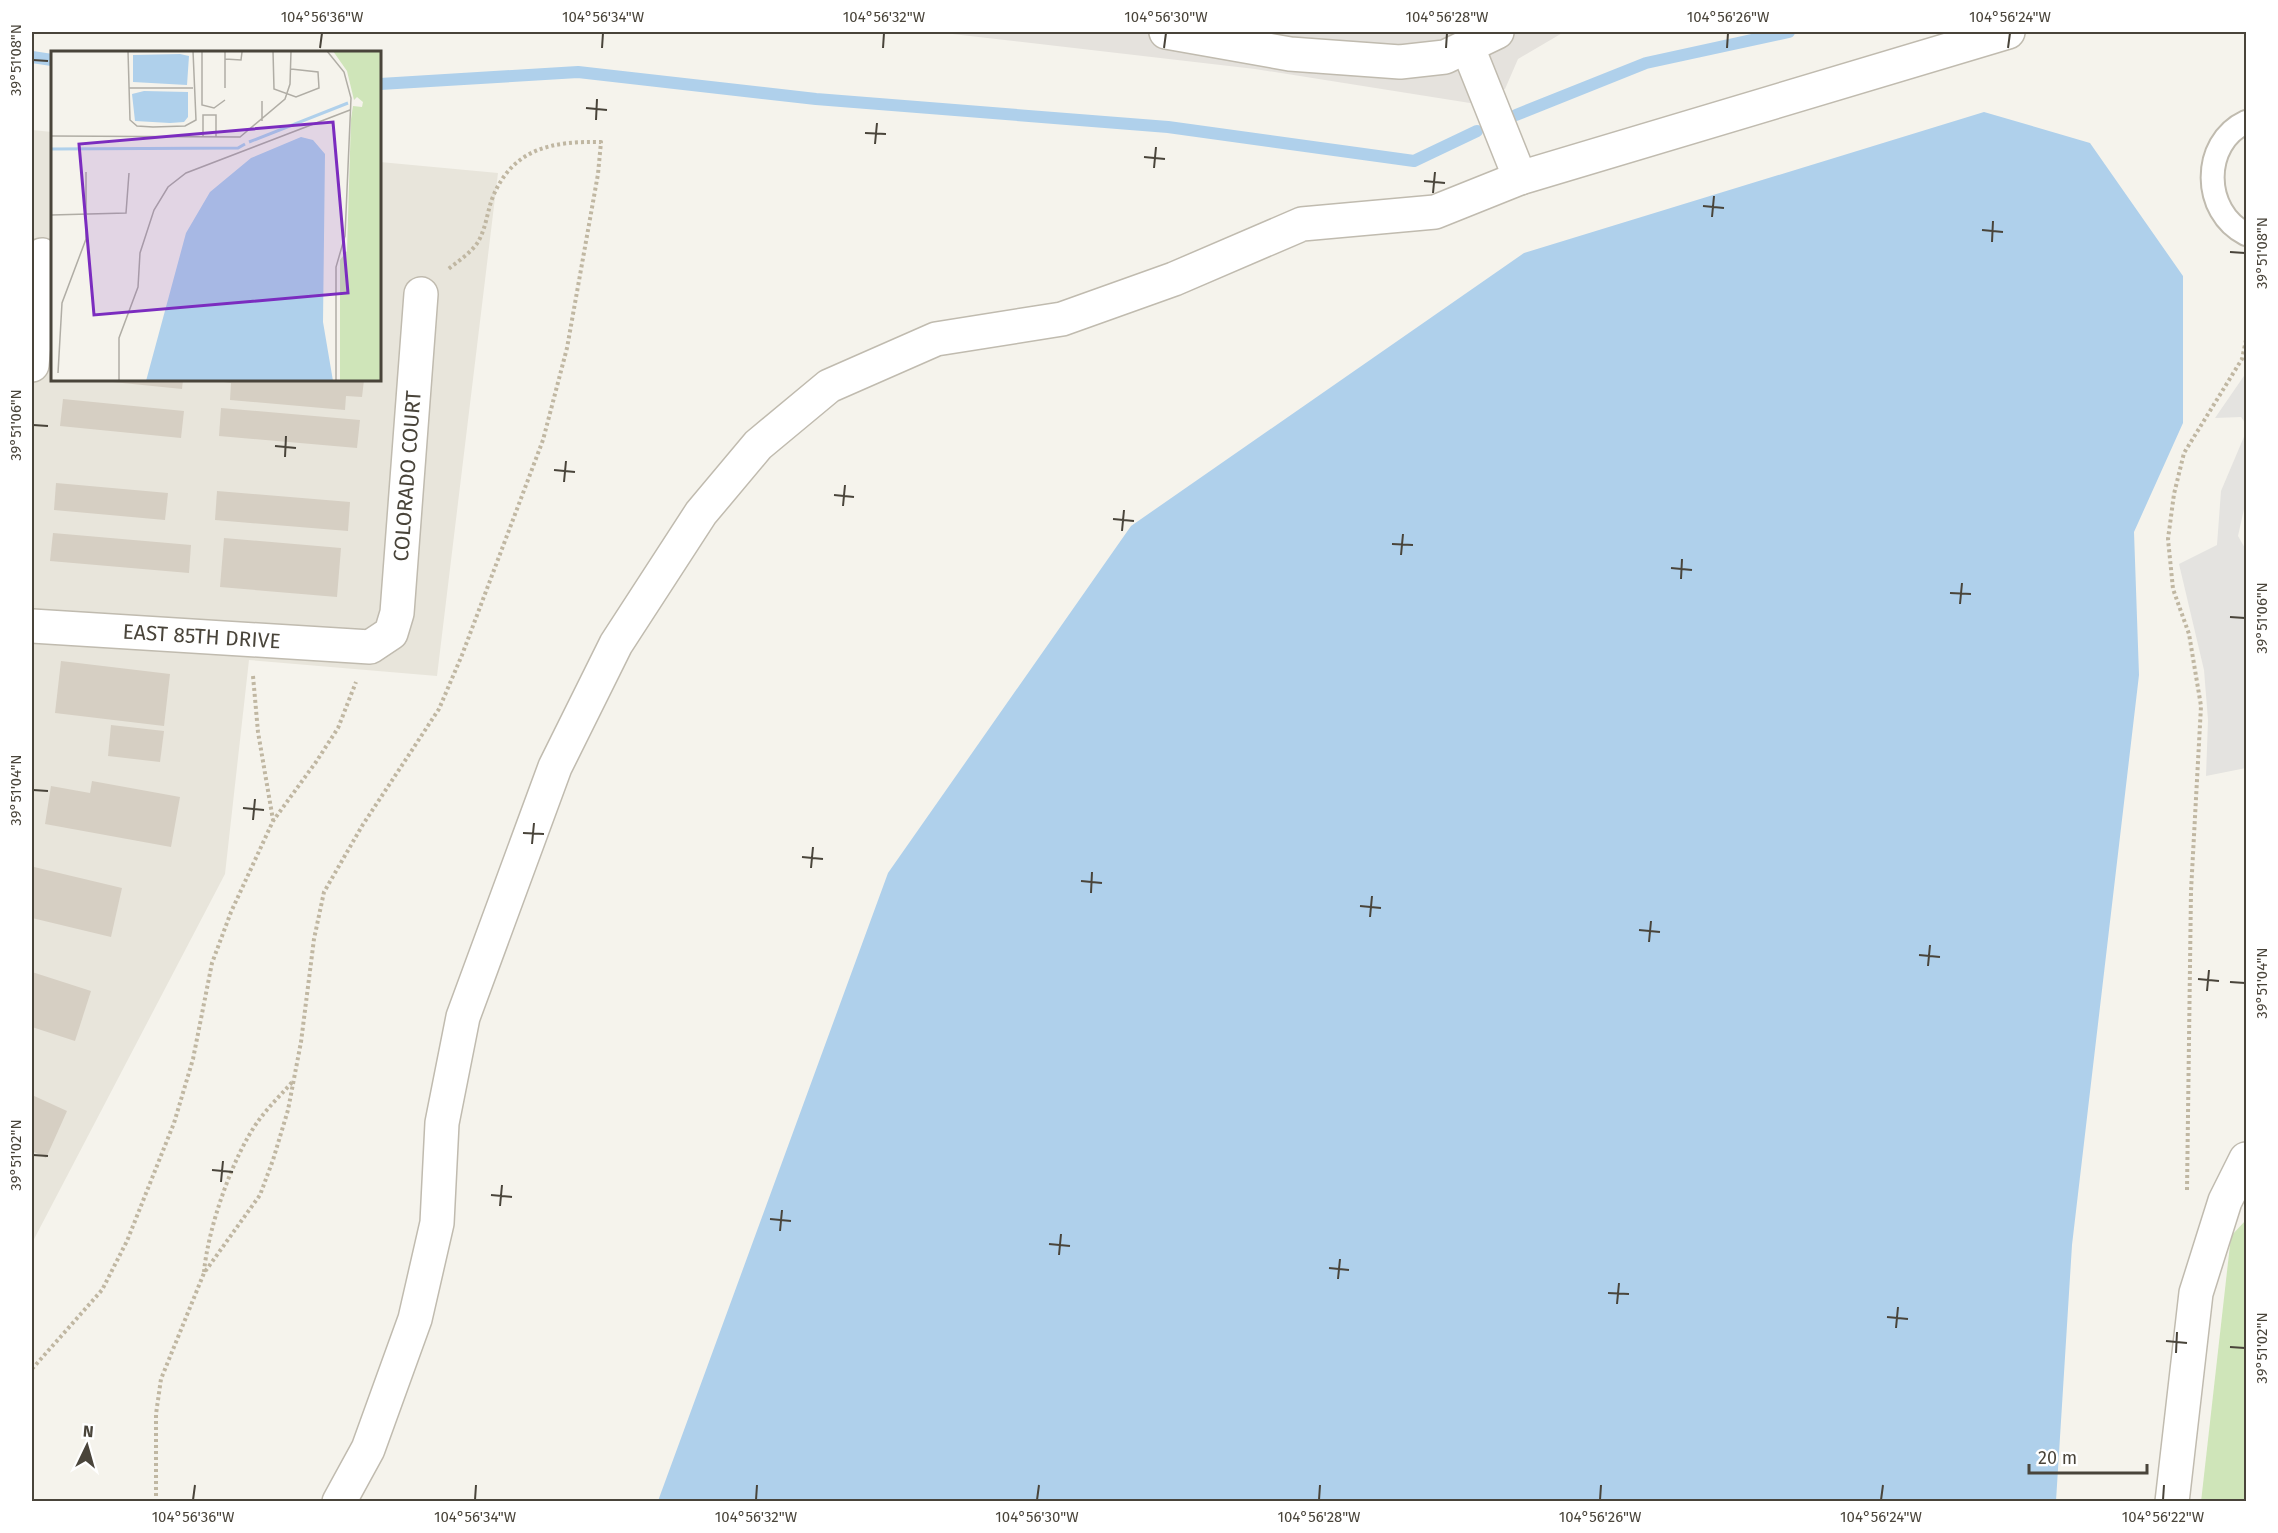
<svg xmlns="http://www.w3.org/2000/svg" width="2278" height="1533" viewBox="0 0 2278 1533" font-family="'Fira Sans',sans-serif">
<rect width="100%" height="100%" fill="#f5f3ec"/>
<polygon fill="#e8e5db" points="32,130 52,132 52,380 380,380 380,162 498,173 437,676 249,660 225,874 32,1243"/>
<polygon fill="#e5e2dd" points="935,32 1564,32 1518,59 1505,89 1470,103 1255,69"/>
<polygon fill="#cfe5b9" points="2246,1220 2246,1501 2201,1502 2231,1236"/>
<g fill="#e4e3e0">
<polygon points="2246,373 2246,424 2241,417 2215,418"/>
<polygon points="2246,432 2246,500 2238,536 2246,550 2246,768 2206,776 2208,720 2204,670 2179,564 2217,545 2221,491"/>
</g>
<polygon fill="#afd0eb" points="1984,112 2090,143 2183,276 2183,423 2134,532 2139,675 2072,1245 2056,1501 658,1501 888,873 1131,526 1524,253"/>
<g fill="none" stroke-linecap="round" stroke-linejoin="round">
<g stroke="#afd0eb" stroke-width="12">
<polyline points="32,57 52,60"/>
<polyline points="380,84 578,72 816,99 1168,127 1414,161 1477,131"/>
<polyline points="1516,115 1646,63 1789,32"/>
</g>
</g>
<g fill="#d6cfc3">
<polygon points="93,380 183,380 182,389"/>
<polygon points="224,380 364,380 362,397 346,396 345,410 230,400 231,383 224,382"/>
<polygon points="63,399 184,411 181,438 60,426"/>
<polygon points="221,408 360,420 357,448 219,436"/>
<polygon points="56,483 168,493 165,520 54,510"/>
<polygon points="217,491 350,502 348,531 215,520"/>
<polygon points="53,533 191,545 189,573 50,561"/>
<polygon points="224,538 341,548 337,597 220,587"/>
<polygon points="61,661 170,674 164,726 55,713"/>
<polygon points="111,725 164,731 160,762 108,756"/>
<polygon points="92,781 180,797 171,847 45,824 51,786 90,793"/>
<polygon points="34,867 122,888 111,937 32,918 32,879"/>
<polygon points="32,972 91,991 75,1041 32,1027"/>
<polygon points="32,1095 67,1111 46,1158 32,1151"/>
</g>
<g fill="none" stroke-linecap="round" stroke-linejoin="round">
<g stroke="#c0bbaf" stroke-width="26">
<path id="lane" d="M2246 122C2201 143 2202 212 2246 234"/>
</g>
<g stroke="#c0bbaf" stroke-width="36">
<g id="street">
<polyline points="1166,32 1290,54 1400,62 1445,57 1497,32"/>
<polyline points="1468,48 1520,178"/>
<polyline points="32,365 42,255"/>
<path id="s1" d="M32 626 370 647 391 633 397 613 421 294"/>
<polyline points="339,1502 368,1449 415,1319 437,1223 442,1123 463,1017 555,767 616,644 701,513 758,445 829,386 936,339 1062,319 1174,279 1302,224 1435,212 1520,178 2008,32"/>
<polyline points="2172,1502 2196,1293 2225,1201 2246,1159"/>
</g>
</g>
<g stroke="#c0b7a2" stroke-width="4" stroke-dasharray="3 3" stroke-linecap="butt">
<polyline points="253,676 258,732 273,820"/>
<polyline points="2187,1190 2191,891 2201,706 2189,634 2173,589 2168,539 2174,494 2184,453 2242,359 2246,340"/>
<path d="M204 1272C208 1228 233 1155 259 1120 269 1106 282 1094 293 1081"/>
<polyline points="32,1369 102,1290 127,1241 174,1123 193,1059 212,963 231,912 273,821 316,762 338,728 356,682"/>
<path d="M156 1502V1414L161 1379 204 1273 260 1195 273 1160 288 1110 301 1042 314 939 324 892 362 826 439 709 462 655 543 440 567 348 598 174 601 142C552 141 512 148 492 199 487 213 486 228 478 242 471 253 457 262 447 270"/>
</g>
<use href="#lane" stroke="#fff" stroke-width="22"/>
<use href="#street" stroke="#fff" stroke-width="33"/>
</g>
<path fill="none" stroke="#49443a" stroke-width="2" d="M320 48 322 33M602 48 603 33M883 48 884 33M1164 48 1166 33M1446 48 1447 33M1727 48 1728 33M2008 48 2010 33M33 60 48 61M586 108 607 110M596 120 597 99M865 133 886 134M875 144 877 123M1144 157 1165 159M1154 168 1156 147M1424 181 1445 183M1433 193 1435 172M1703 206 1724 208M1712 217 1714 196M1982 230 2003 232M1992 242 1993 221M2230 252 2245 253M33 425 48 426M275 446 296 448M285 457 286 436M554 470 575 472M564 482 566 461M834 495 854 497M843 506 845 485M1113 519 1134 521M1122 531 1124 510M1392 544 1413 545M1401 555 1403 534M1671 568 1692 570M1681 579 1682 559M1950 593 1971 594M1960 604 1962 583M2230 617 2245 618M33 790 48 791M243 808 264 810M253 820 255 799M523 833 544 834M532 844 534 823M802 857 823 859M811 868 813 847M1081 881 1102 883M1091 893 1092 872M1360 906 1381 908M1370 917 1372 896M1639 930 1660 932M1649 942 1651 921M1919 955 1940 957M1928 966 1930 945M2198 979 2219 981M2230 982 2245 983M2207 991 2209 970M33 1155 48 1156M212 1170 233 1172M221 1182 223 1161M491 1195 512 1197M500 1206 502 1185M770 1219 791 1221M780 1231 782 1210M1049 1244 1070 1246M1059 1255 1061 1234M1329 1268 1349 1270M1338 1279 1340 1259M1608 1293 1629 1294M1617 1304 1619 1283M1887 1317 1908 1319M1896 1328 1898 1307M2166 1341 2187 1343M2230 1347 2245 1348M2176 1353 2177 1332M193 1500 195 1485M475 1500 476 1485M756 1500 757 1485M1037 1500 1039 1485M1319 1500 1320 1485M1600 1500 1601 1485M1881 1500 1883 1485M2163 1500 2164 1485"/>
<g text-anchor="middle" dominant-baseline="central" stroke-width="4.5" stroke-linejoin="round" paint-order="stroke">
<g font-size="21" fill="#49443a" stroke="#fff">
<text stroke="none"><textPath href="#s1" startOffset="522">COLORADO COURT</textPath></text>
<text stroke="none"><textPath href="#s1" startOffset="170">EAST 85TH DRIVE</textPath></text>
</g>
</g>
<g transform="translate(51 51)">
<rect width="330" height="330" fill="#f5f3ec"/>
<path d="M282 0H330V330H289V209L296 200 300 68 302 55 311 56 312 51 306 46 303 49 296 20Z" fill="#cfe5b9"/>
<path d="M129 3 138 5 136 34 82 31V4ZM93 40 137 41V66L133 71 119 72 84 70 81 43ZM250 86 262 89 274 103 272 271 282 330H95L135 182 159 141 200 107Z" fill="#afd0eb"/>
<path fill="none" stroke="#afd0eb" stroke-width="3" d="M198 91 297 52M0 98 187 97 194 93"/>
<path fill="none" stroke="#b0ada5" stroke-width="1.5" d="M77 0 79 69 86 75 102 76 134 75 145 69 142 0H136M151 0V54L163 57 174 49M174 0V37M222 0 223 38 245 46 268 37 267 21 240 18M276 0 293 21 300 47 294 185 285 216V330M174 8 190 9 191 1M78 37H142M211 70V50M0 85 189 86 234 48 239 33 240 0M152 85V64H165V86M0 164 75 162 78 122M7 322 11 252 35 188V121M68 330V287L87 236 89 202 103 159 117 136 135 122 299 59"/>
<path fill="#7b2cbf" fill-opacity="0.15" stroke="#7b2cbf" stroke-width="3" d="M282 71 297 242 43 264 28 93Z"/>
<rect width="330" height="330" fill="none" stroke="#49443a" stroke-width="3"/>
</g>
<rect width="2278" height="1533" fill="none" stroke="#ffffff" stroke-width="66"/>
<g transform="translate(87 1446) rotate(5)" stroke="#ffffff" stroke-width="4.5" paint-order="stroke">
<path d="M0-4.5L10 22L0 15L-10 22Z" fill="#49443a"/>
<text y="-9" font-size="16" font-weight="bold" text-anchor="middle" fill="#49443a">N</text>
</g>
<path d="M2029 1464v9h118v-9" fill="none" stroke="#49443a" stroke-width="3"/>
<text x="2038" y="1464" font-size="18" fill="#49443a" stroke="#ffffff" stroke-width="4.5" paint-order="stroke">20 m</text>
<rect x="33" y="33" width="2212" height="1467" fill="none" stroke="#49443a" stroke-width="2"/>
<g font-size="15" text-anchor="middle" fill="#49443a">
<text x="322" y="22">104°56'36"W</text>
<text x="603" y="22">104°56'34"W</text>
<text x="884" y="22">104°56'32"W</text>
<text x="1166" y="22">104°56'30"W</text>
<text x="1447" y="22">104°56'28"W</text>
<text x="1728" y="22">104°56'26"W</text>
<text x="2010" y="22">104°56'24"W</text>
<text transform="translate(16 60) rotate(-90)" y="5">39°51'08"N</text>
<text transform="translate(2262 253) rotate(-90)" y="5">39°51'08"N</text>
<text transform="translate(16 425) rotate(-90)" y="5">39°51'06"N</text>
<text transform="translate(2262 618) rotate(-90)" y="5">39°51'06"N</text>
<text transform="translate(16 790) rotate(-90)" y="5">39°51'04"N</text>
<text transform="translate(2262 983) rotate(-90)" y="5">39°51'04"N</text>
<text transform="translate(16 1155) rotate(-90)" y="5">39°51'02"N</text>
<text transform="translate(2262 1348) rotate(-90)" y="5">39°51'02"N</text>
<text x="193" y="1522">104°56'36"W</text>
<text x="475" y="1522">104°56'34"W</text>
<text x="756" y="1522">104°56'32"W</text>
<text x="1037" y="1522">104°56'30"W</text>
<text x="1319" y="1522">104°56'28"W</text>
<text x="1600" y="1522">104°56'26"W</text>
<text x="1881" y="1522">104°56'24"W</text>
<text x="2163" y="1522">104°56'22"W</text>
</g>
</svg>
